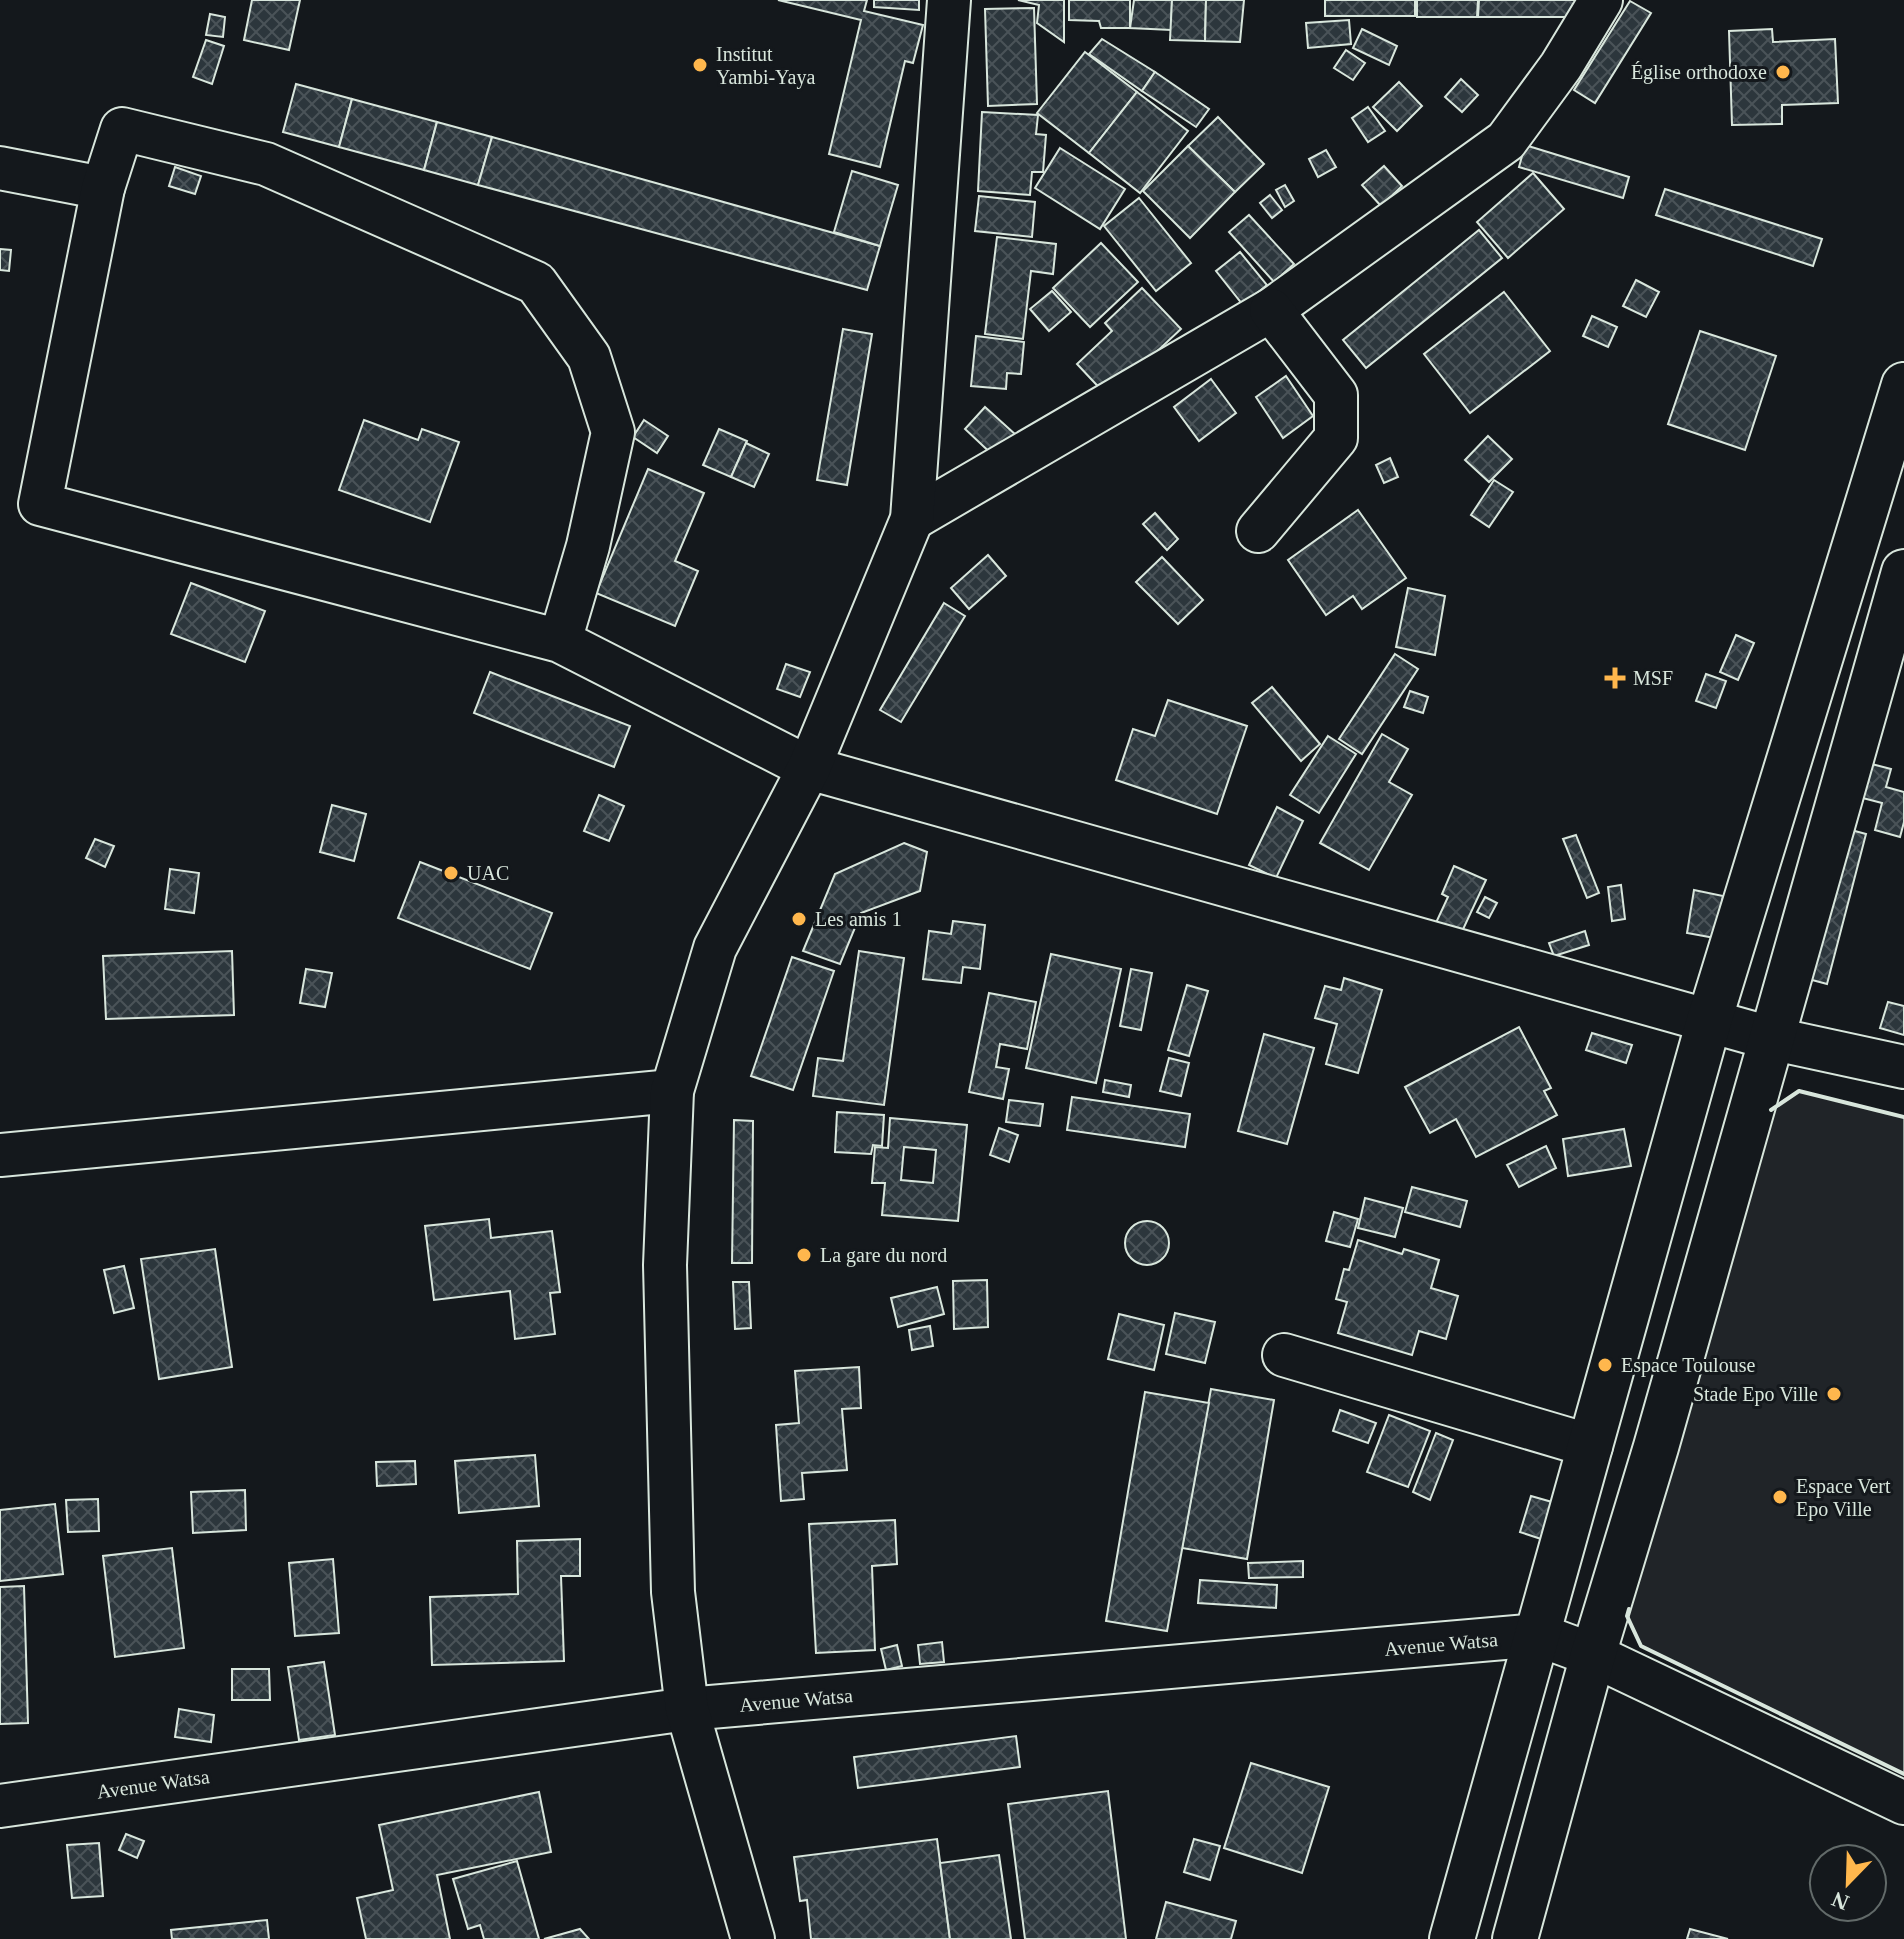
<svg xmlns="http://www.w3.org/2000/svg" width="1904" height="1939" viewBox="0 0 1904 1939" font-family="Georgia,serif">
<defs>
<pattern id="building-cross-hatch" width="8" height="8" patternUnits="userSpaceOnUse" patternTransform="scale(2)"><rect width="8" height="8" fill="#2c363c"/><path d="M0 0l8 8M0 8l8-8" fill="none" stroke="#4a5358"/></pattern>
</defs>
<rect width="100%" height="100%" fill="#14181c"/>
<polygon fill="#202428" stroke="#939e99" stroke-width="2" points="1799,1091 1904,1117 1904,1774 1641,1646 1627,1616 1772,1108"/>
<g fill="url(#building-cross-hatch)" stroke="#d8e6dc" stroke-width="2" fill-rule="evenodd">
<polygon points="252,0 300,0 289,50 244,40"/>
<polygon points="778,0 867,0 864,11 923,25 913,63 905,61 880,167 829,154 861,20"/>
<polygon points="874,0 919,0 919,10 874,7"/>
<polygon points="1018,0 1064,0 1064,42 1037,23 1039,5"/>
<polygon points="1069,0 1130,0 1130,28 1101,28 1099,21 1069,20"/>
<polygon points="1134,0 1172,0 1171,30 1130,28"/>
<polygon points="1172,0 1206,0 1205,41 1170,40"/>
<polygon points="1206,0 1244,0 1240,42 1205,41"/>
<rect x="1325" y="0" width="90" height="16"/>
<polygon points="1417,0 1478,0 1477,17 1417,17"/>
<polygon points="1479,0 1583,0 1574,17 1478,17"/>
<polygon points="1630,1 1651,13 1595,103 1574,90"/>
<polygon points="1034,8 1037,104 988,106 985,9"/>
<polygon points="210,14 225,17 223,37 206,35"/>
<polygon points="1349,20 1351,44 1308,48 1306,23"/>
<polygon points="1362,29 1397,46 1389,65 1353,48"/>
<polygon points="1772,29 1773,42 1835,39 1838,103 1782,105 1782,124 1732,125 1729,31"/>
<polygon points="1102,39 1155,72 1142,91 1089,54"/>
<polygon points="206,40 224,46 212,84 193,77"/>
<polygon points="1346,50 1365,63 1353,80 1334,68"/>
<polygon points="1085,52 1137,92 1089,153 1037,113"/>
<polygon points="1155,72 1209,109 1196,127 1142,91"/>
<polygon points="1461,79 1478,95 1462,112 1445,97"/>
<polygon points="1399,82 1422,106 1397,131 1373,107"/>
<polygon points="296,84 352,99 339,147 283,132"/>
<polygon points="1137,92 1188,131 1140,193 1089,153"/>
<polygon points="352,99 437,122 424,170 339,147"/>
<polygon points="1368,107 1385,131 1368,142 1352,118"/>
<polygon points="982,112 1038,115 1036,134 1046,135 1043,172 1032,172 1030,195 978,191"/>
<polygon points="1218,117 1264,164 1235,192 1188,146"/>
<polygon points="437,122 492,137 478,185 424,170"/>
<polygon points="492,137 880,246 867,290 478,185"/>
<polygon points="1525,145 1629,177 1623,198 1519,167"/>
<polygon points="1188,146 1235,192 1190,238 1143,191"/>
<polygon points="1060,148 1125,189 1100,229 1035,188"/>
<polygon points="1326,150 1336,167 1318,177 1309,159"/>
<polygon points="1384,166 1402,186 1381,206 1362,185"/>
<polygon points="175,167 201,176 195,194 169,186"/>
<polygon points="852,171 898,185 880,246 834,232"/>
<polygon points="1533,173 1564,209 1508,258 1477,222"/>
<polygon points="1285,185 1294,201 1285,207 1276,190"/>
<polygon points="1665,189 1822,239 1813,266 1656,215"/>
<polygon points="1270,195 1282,210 1272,218 1260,203"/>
<polygon points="979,196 1035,202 1032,237 975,231"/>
<polygon points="1139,198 1191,263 1156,291 1104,226"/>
<polygon points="1249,215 1294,264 1274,282 1229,232"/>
<polygon points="1479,230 1502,258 1366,368 1343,340"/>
<polygon points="997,237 1056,244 1053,274 1031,271 1023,339 985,334"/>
<polygon points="1101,243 1138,282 1090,327 1053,288"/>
<polygon points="0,249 11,250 9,271 0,270"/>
<polygon points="1240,252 1267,285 1243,305 1216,271"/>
<polygon points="1636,280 1659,292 1646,317 1623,306"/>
<polygon points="1142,288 1181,329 1108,397 1077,364 1112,331 1105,323"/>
<polygon points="1052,291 1071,312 1049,331 1030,309"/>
<polygon points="1504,292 1550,351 1470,413 1424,354"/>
<polygon points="1592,316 1617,327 1608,347 1583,336"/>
<polygon points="843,329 872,334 847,485 817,480"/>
<polygon points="1700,331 1776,356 1745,450 1668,424"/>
<polygon points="976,336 1024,342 1021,374 1007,373 1006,389 971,386"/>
<polygon points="1286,376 1313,416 1283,438 1256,397"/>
<polygon points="1211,379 1236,413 1199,441 1174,407"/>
<polygon points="985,407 1017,436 996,458 965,429"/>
<polygon points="364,420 418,440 422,429 459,442 430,522 339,490"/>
<polygon points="644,420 668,436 657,453 633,437"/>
<polygon points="719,429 747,441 731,477 703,465"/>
<polygon points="1488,436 1512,459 1489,482 1465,460"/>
<polygon points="746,443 769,454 754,487 731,477"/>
<polygon points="1390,458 1398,477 1384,483 1376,465"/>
<polygon points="648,469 704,493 675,561 698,571 675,626 596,593"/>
<polygon points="1494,480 1513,492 1489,527 1471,515"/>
<polygon points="1358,510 1406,578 1362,609 1353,596 1326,615 1288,560"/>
<polygon points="1155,513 1178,539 1167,550 1143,524"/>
<polygon points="988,555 1006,576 969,609 951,588"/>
<polygon points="1162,557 1203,600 1178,624 1136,582"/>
<polygon points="191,583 265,611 245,662 171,634"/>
<polygon points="1408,588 1445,596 1435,655 1396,647"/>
<polygon points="944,603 965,616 901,722 880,710"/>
<polygon points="1736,635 1754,643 1738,680 1720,672"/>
<polygon points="1395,654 1418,669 1362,754 1339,739"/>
<polygon points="786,664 810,672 800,697 777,689"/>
<polygon points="490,672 630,726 614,767 474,713"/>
<polygon points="1706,674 1726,681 1716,708 1696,701"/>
<polygon points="1272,687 1320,744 1301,761 1252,703"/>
<polygon points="1410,691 1428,697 1423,713 1404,707"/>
<polygon points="1168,700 1247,726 1217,814 1116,780 1133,729 1155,736"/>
<polygon points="1382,734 1408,749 1389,782 1412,795 1369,870 1320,843"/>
<polygon points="1328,736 1356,754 1319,813 1290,795"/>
<polygon points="1864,762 1891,769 1886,787 1904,792 1904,822 1900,837 1875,830 1882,803 1855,796"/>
<polygon points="599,795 624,806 609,841 584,831"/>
<polygon points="332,805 366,814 354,861 320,852"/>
<polygon points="1277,807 1303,821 1276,878 1249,865"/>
<polygon points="1840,827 1866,834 1827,984 1801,977"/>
<polygon points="1576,835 1599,893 1587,898 1563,839"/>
<polygon points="95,839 114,846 105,867 86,858"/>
<polygon points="904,843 927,852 920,891 861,913 840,964 803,951 835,874"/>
<polygon points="420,862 552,913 530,969 398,918"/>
<polygon points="1454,866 1486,880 1459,938 1434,927 1448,897 1442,894"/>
<polygon points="170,869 199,873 194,913 165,909"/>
<polygon points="1621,885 1625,919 1612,921 1608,887"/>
<polygon points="1694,890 1723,896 1715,938 1687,933"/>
<polygon points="1485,897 1497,903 1489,918 1477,912"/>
<polygon points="953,921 985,925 980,969 963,967 961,983 923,979 929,931 951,934"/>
<polygon points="1585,931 1589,945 1554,956 1549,943"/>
<polygon points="232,951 234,1015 106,1019 103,956"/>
<polygon points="859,951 904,958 884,1105 813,1096 818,1058 843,1061"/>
<polygon points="1051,954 1121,969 1096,1083 1026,1068"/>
<polygon points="792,957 834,971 793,1090 751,1076"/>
<polygon points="306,969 332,973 325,1007 300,1003"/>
<polygon points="1131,969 1152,973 1141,1030 1120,1026"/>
<polygon points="1344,978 1382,990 1358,1073 1326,1064 1337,1024 1315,1018 1325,986 1341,990"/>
<polygon points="1187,985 1208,991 1189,1056 1168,1050"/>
<polygon points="989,993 1036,1002 1027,1049 1000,1044 996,1067 1009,1069 1003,1099 969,1092"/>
<polygon points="1888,1002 1904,1006 1904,1035 1880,1028"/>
<polygon points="1519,1027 1551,1088 1544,1091 1557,1115 1476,1157 1456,1119 1430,1133 1405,1087"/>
<polygon points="1592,1033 1632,1045 1626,1063 1586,1050"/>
<polygon points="1264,1034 1314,1048 1287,1144 1238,1131"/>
<polygon points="1169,1058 1189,1063 1181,1096 1160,1091"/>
<polygon points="1105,1080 1131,1085 1129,1097 1103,1092"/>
<polygon points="1072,1097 1190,1114 1185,1147 1067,1130"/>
<polygon points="1009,1100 1043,1104 1040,1126 1006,1122"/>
<polygon points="837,1112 884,1115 882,1146 873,1145 871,1154 835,1152"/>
<path d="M890 1118 967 1125 958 1221 882 1215 885 1183H872L875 1147 888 1148ZM904 1147 936 1150 933 1183 901 1180Z"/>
<polygon points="734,1120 753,1121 752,1263 732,1263"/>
<polygon points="999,1128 1018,1135 1009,1162 990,1155"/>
<polygon points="1624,1129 1631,1166 1568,1176 1563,1139"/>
<polygon points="1546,1146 1556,1168 1519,1187 1507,1165"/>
<polygon points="1412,1187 1467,1201 1460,1227 1405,1212"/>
<polygon points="1365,1198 1403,1208 1395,1237 1358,1228"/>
<polygon points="1334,1212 1358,1219 1350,1247 1326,1241"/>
<polygon points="489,1219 491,1238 552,1231 560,1292 550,1293 555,1334 515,1339 510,1291 434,1300 425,1226"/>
<circle cx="1147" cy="1243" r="22"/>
<polygon points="1358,1240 1402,1254 1404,1249 1439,1260 1431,1288 1458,1296 1446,1339 1419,1331 1412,1355 1338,1333 1347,1302 1336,1299 1344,1269 1349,1270"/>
<polygon points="215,1249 232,1367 159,1379 141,1259"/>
<polygon points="124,1266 134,1308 114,1313 104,1270"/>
<polygon points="987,1280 988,1327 954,1329 953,1281"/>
<polygon points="733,1282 749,1282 751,1328 735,1329"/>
<polygon points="937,1287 944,1314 898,1327 891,1298"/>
<polygon points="1175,1313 1215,1322 1205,1363 1166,1354"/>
<polygon points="1119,1314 1164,1325 1154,1370 1108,1359"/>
<polygon points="930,1326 933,1346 912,1350 909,1330"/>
<polygon points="859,1367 861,1408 842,1409 847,1470 802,1473 804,1499 781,1501 776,1425 799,1423 795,1371"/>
<polygon points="1211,1389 1274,1400 1247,1559 1182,1548"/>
<polygon points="1145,1392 1209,1403 1167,1631 1106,1621"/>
<polygon points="1340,1410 1376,1423 1368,1443 1333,1431"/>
<polygon points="1389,1415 1430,1431 1408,1487 1367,1472"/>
<polygon points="1436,1433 1453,1440 1430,1500 1413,1492"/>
<polygon points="535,1455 539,1506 459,1513 455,1461"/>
<polygon points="415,1461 416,1484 377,1486 376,1462"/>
<polygon points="245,1490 246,1530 193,1533 191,1492"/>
<polygon points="1531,1496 1559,1504 1547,1541 1520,1532"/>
<polygon points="98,1499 99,1531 68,1532 66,1500"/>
<polygon points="55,1504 63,1574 0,1581 0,1510"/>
<polygon points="895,1520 897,1564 872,1566 875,1650 816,1653 809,1524"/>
<polygon points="580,1539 580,1576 561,1576 564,1661 432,1665 430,1597 518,1594 517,1541"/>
<polygon points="172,1548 184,1648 115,1657 103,1556"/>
<polygon points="333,1559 339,1633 295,1636 289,1563"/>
<polygon points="1303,1561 1303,1577 1249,1578 1248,1563"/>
<polygon points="1200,1580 1277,1585 1276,1608 1198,1603"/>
<polygon points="24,1586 28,1723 0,1724 0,1587"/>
<polygon points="942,1642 944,1662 920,1664 918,1645"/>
<polygon points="897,1645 902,1666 886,1670 881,1649"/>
<polygon points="324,1662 335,1735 299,1740 288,1667"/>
<polygon points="232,1669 269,1669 270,1700 232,1700"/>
<polygon points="179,1709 214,1715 211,1742 175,1737"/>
<polygon points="1016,1736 1020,1767 858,1788 854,1757"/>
<polygon points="1251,1763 1329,1787 1302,1873 1224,1848"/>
<polygon points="1108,1791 1126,1939 1025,1939 1008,1804"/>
<polygon points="539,1792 551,1852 437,1875 450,1939 366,1939 357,1898 393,1890 379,1825"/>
<polygon points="126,1834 144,1841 137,1858 119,1850"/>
<polygon points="937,1839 950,1939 811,1939 807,1900 800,1901 794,1857"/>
<polygon points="1194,1839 1220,1846 1210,1880 1184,1872"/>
<polygon points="99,1843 103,1896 72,1898 67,1845"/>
<polygon points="999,1855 1011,1939 950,1939 940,1863"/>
<polygon points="517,1861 539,1939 484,1939 480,1925 468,1929 453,1879"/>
<polygon points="1166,1902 1236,1921 1231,1939 1156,1939"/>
<polygon points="267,1920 269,1939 172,1939 171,1930"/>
<polygon points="580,1929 589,1939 544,1939"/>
<polygon points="1690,1929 1728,1939 1687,1939"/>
</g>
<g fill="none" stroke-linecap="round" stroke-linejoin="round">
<g stroke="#d8e6dc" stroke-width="46">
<g id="minor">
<polyline points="0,168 103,188"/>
<polyline points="912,519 1271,310 1506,141 1561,66 1601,0"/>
<polyline points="1258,531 1336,438 1336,395 1271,310"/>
<polyline points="560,641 588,546 613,432 589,357 536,283 266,164 122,129 103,188 40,504 560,641 809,768 1770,1038 1904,1067"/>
<polyline points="0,1155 672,1091"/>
<polyline points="1284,1355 1591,1446"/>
<polyline points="0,1806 687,1709 1539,1635 1593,1655 1904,1803"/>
<polyline points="753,1939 687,1709 673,1592 665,1265 672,1091 715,948 809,768 912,519 949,0"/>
</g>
</g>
<g stroke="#d8e6dc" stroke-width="48">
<g id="major">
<polyline points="1452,1939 1709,1021 1904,385"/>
<polyline points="1515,1939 1593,1655 1656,1447 1904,572"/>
</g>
</g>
<use href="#minor" stroke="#14181c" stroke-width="42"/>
<use href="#major" stroke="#14181c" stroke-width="44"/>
<g stroke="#d8e6dc" stroke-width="4">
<polyline points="1771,1110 1799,1091 1904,1117"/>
<polyline points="1629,1609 1627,1616 1641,1646 1904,1774"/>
</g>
</g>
<g fill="#ffb74d" stroke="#14181c" stroke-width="3">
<circle cx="700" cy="65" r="8"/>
<circle cx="1783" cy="72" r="8"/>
<path d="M1611 666h8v8h8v8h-8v8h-8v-8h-8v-8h8z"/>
<circle cx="451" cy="873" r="8"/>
<circle cx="799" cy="919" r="8"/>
<circle cx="804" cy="1255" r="8"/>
<circle cx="1605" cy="1365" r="8"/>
<circle cx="1834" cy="1394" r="8"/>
<circle cx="1780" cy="1497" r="8"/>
</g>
<g text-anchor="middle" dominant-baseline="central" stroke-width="6" stroke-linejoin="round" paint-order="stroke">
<g font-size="20" fill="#d8e6dc" stroke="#14181c" text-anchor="start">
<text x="716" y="54">Institut<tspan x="716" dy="23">Yambi-Yaya</tspan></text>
<text x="1767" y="72" text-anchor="end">Église orthodoxe</text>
<text x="1633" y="678">MSF</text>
<text x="467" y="873">UAC</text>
<text x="815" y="919">Les amis 1</text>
<text x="820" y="1255">La gare du nord</text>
<text x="1621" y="1365">Espace Toulouse</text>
<text x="1818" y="1394" text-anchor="end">Stade Epo Ville</text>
<text x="1796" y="1486">Espace Vert<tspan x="1796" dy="23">Epo Ville</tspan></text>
</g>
<g font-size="20" fill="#d8e6dc" stroke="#14181c">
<text transform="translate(1441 1644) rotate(-5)">Avenue Watsa</text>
<text transform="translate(796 1700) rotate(-5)">Avenue Watsa</text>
<text transform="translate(153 1784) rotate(-8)">Avenue Watsa</text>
</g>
</g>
<g transform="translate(1848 1883) rotate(203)"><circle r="38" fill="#14181c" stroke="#626a69" stroke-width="2"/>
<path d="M0-6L14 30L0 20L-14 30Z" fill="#ffb74d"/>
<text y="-12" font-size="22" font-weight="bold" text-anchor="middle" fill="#d8e6dc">N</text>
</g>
</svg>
